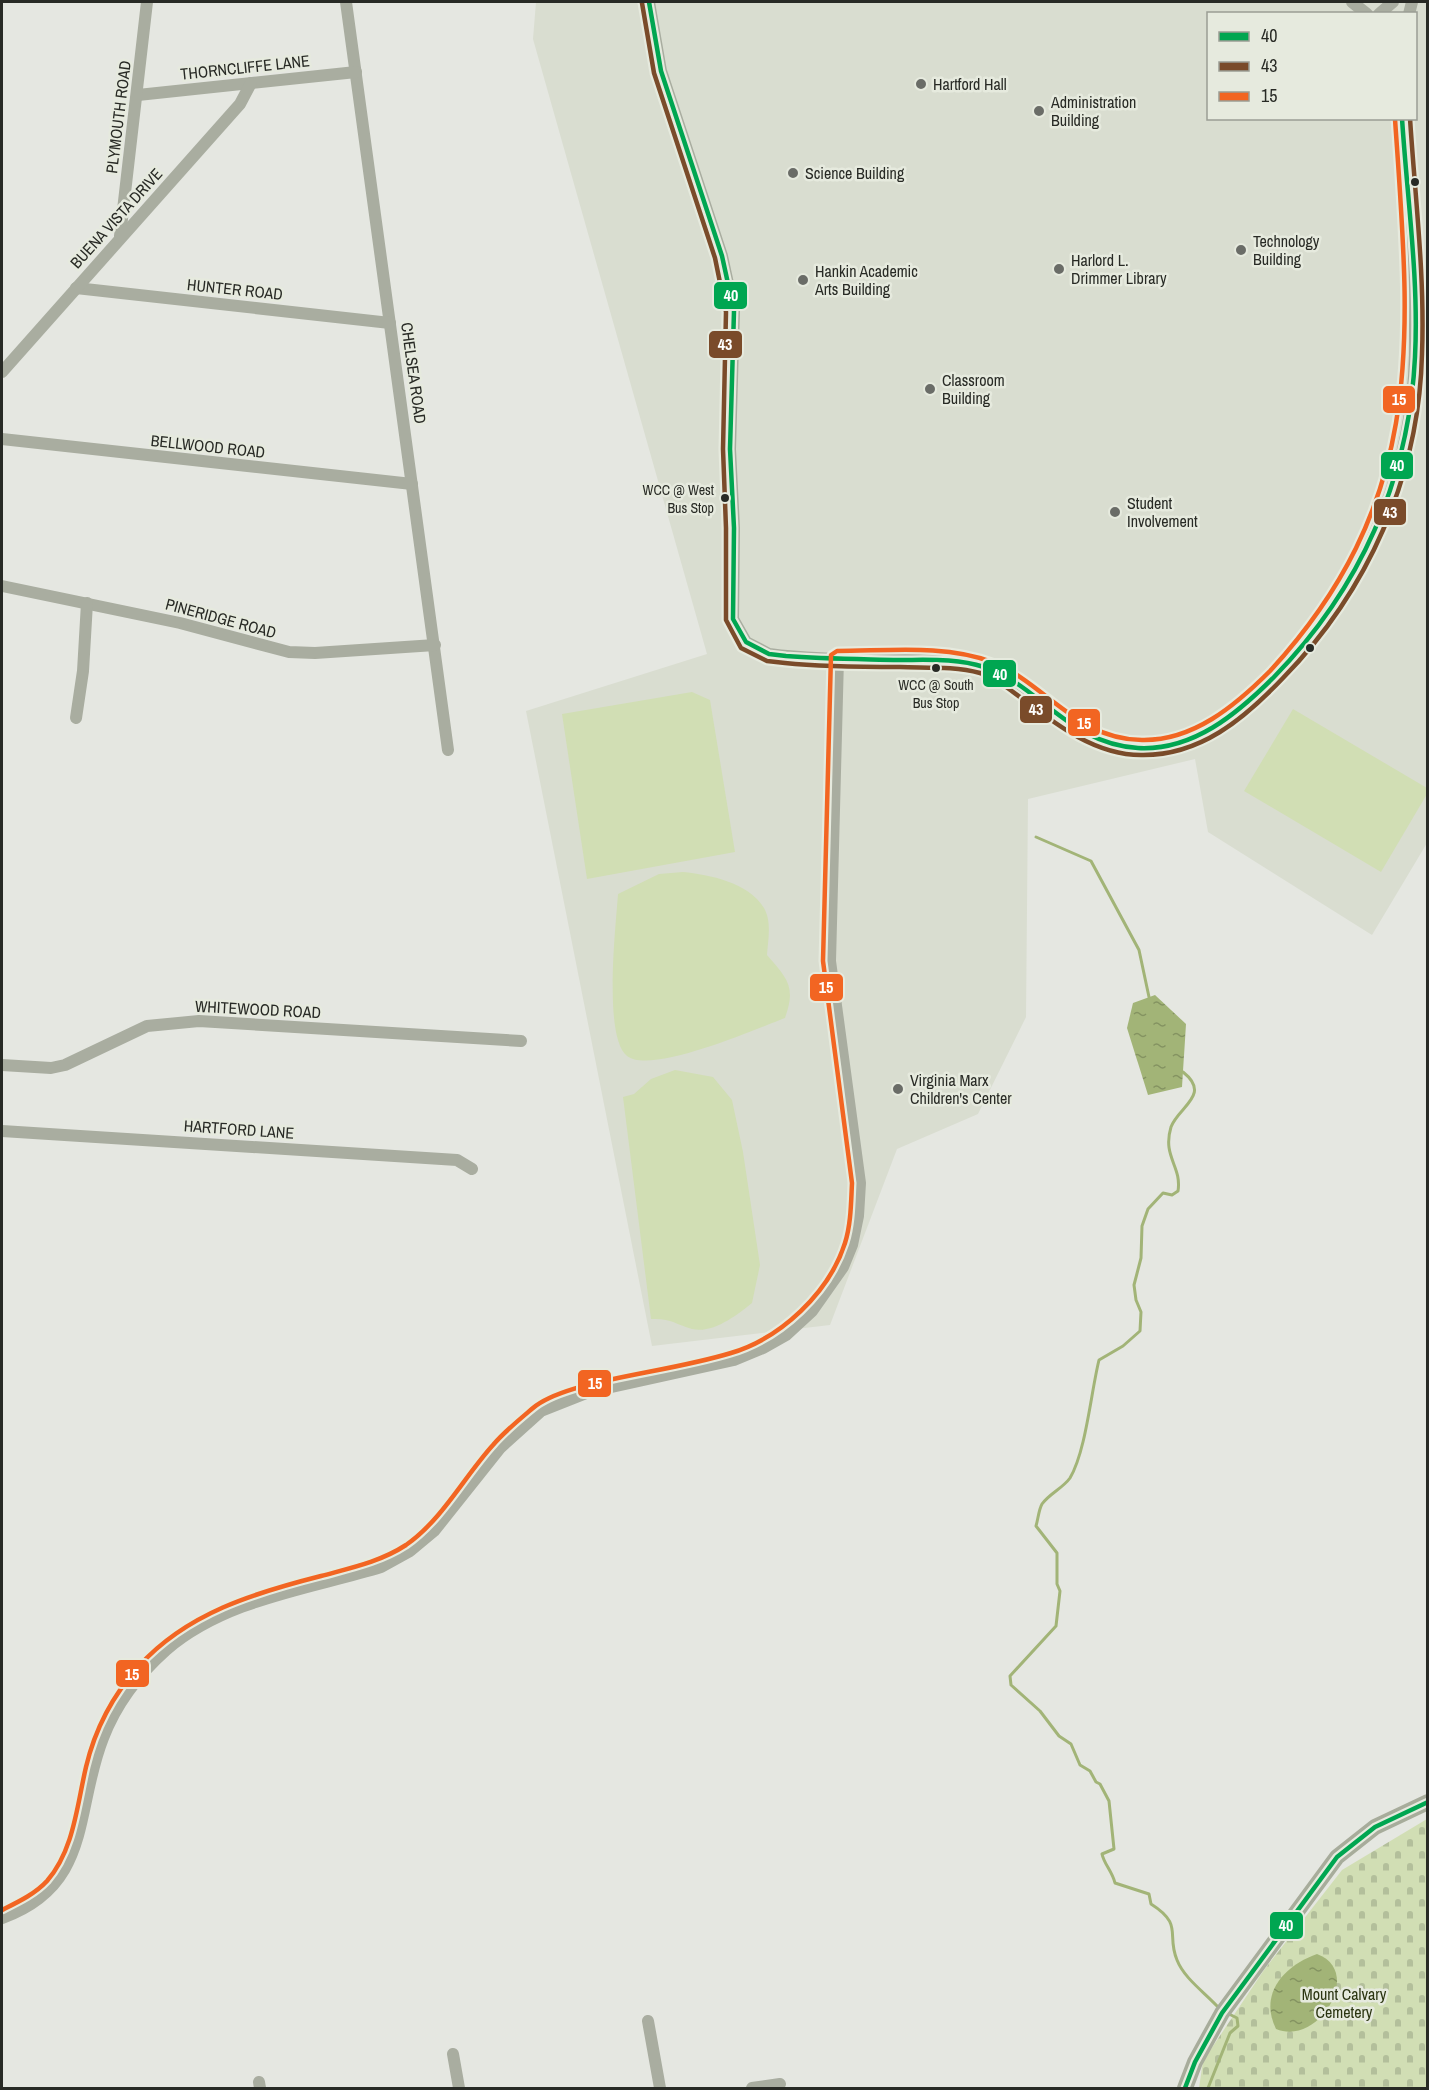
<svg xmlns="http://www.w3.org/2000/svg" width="1429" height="2090" viewBox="0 0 1429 2090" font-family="'Archivo Narrow',sans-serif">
<defs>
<pattern id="cemetery-stones" width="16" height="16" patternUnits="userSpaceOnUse" patternTransform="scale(1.5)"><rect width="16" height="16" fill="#d1deb4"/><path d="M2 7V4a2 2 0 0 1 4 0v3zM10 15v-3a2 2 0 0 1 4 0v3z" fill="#b3bf9b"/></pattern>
<pattern id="water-ripples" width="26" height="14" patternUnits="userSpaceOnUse" patternTransform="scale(1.5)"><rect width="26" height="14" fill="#a2b477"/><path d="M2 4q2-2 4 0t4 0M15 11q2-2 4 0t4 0" fill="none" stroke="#849361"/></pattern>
</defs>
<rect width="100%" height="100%" fill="#e5e7e1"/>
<path fill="#d9ddd0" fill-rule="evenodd" d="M536 2H1427V843L1372 935 1208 832 1195 759 1028 799 1026 1017 978 1114 897 1149 830 1325 652 1346 526 711 707 654 533 39ZM1208 14H1416V118H1208Z"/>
<polygon fill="url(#cemetery-stones)" points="1427,1819 1427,2088 1199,2088 1203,2061 1264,1970 1342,1870"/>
<g fill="#d1deb4">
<polygon points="692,692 710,700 735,852 587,879 562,714"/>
<polygon points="1293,709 1427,788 1427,794 1381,872 1244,791"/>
<path d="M683 872C710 875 748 882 764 908 772 922 768 940 767 955 788 979 796 987 785 1018 756 1029 651 1075 627 1056 603 1037 616 925 618 894L659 874Z"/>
<path d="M675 1070 713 1077 732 1100 743 1152 760 1265 752 1303C737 1315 713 1334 692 1329 675 1324 671 1318 651 1319L623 1097 634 1094 651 1079Z"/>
</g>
<g fill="url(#water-ripples)">
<polygon points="1155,995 1186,1024 1182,1087 1148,1095 1127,1028 1133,1003"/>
<path d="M1317 1954C1364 1971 1319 2047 1276 2029 1258 1992 1286 1965 1317 1954Z"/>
</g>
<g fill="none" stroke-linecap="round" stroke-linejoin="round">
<g stroke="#a2b477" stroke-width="3">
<polyline points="1036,837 1091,861 1139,950 1149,997"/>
<path d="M1183 1072C1212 1095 1178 1107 1171 1127 1162 1157 1182 1166 1178 1191L1172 1195 1163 1193 1148 1209 1142 1226 1141 1258 1134 1285 1136 1300 1141 1312 1140 1331 1123 1346 1099 1360C1091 1392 1086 1451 1070 1478 1063 1488 1049 1494 1042 1504 1039 1509 1038 1519 1036 1526L1057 1553V1584L1060 1591 1056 1626 1010 1676 1011 1685 1040 1711 1059 1736 1071 1744 1080 1765 1090 1771 1096 1782 1100 1784 1109 1801 1114 1849 1102 1854C1104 1864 1112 1871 1115 1883L1149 1894 1151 1904C1184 1925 1166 1934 1177 1960 1184 1978 1204 1992 1217 2006"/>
<polyline points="1208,2088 1230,2033 1238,2026 1237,2018 1229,2014"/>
</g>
<g stroke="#a9ada0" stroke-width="12">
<polyline points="346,2 448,750"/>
<path d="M649 2 661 71 722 256 734 311 730 449 734 528 733 619 746 642 769 654C813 660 858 659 902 660 929 660 956 659 982 666 996 670 1010 681 1022 689 1057 715 1093 746 1138 748 1194 751 1230 719 1268 683 1359 599 1412 479 1415 355 1416 276 1407 197 1402 118"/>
<polyline points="1352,2 1367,14"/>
<polyline points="1379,14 1393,2"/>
<polyline points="1409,14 1412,2"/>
<polyline points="138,95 356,72"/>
<polyline points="120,236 147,2"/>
<polyline points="76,288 390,323"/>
<polyline points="2,372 240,104 251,83"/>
<polyline points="2,439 412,484"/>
<polyline points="2,586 180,623 289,652 315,653 435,645"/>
<polyline points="76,718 83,671 87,603"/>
<polyline points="2,1065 51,1068 65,1065 147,1026 199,1021 521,1041"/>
<polyline points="2,1131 457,1160 472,1169"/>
<path d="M2 1918C93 1885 74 1811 103 1738 116 1704 139 1674 166 1650 225 1599 309 1589 381 1567L410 1551 434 1531 500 1448 541 1411 589 1392 734 1360 763 1348 786 1335 812 1311 843 1267 852 1245 858 1216 860 1183 830 961 838 658"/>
<polyline points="648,2021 660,2088"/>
<polyline points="453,2054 459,2088"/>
<polyline points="259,2082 260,2088"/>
<polyline points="752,2088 780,2084"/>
</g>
<polyline stroke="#a7ac9b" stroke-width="16" points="1185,2088 1195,2062 1222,2013 1337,1857 1375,1827 1428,1802"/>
<g stroke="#e6eade" stroke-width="9">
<g id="bus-1">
<path d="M649 2 661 71 722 256 734 311 730 449 734 528 733 619 746 642 769 654 786 656C823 659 861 659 899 660 927 660 957 658 984 667 1039 685 1069 744 1138 748 1193 751 1237 714 1274 677 1360 589 1409 480 1415 357 1419 278 1407 197 1402 118"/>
<polyline points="1185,2088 1195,2062 1222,2013 1337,1857 1375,1827 1428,1802"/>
</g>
</g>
<g stroke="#e6eade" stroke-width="9">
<path id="bus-2" d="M642 3 654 73 715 258 726 312 723 449 726 528V620L741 648 767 661 785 663C823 667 861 667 900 667 926 668 954 666 980 673 996 678 1010 690 1024 700 1058 726 1096 755 1141 755 1200 756 1244 719 1283 678 1368 591 1419 477 1422 354 1425 275 1415 197 1410 118"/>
</g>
<g stroke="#e6eade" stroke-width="9">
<path id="bus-3" d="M2 1910C18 1902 35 1894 47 1881 74 1850 77 1805 86 1767 95 1729 113 1695 139 1666 187 1613 254 1593 321 1576 350 1568 380 1562 406 1545 442 1520 464 1477 493 1445 505 1431 520 1419 533 1408 552 1392 594 1383 618 1378 656 1370 695 1364 731 1353 781 1338 829 1293 845 1243 851 1224 851 1203 852 1183L823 961 831 655 837 651C887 651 945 644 992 662 1044 682 1077 740 1142 740 1193 741 1235 706 1270 671 1429 498 1410 337 1395 119"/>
</g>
<use href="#bus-1" stroke="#00a651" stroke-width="4.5"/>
<use href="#bus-2" stroke="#7a4b2a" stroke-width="4.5"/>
<use href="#bus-3" stroke="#f26522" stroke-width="4.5"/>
</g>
<g fill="#6a6c67" stroke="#e6eade" stroke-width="2">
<circle cx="921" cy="84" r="6"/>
<circle cx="1039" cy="111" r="6"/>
<circle cx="793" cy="173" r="6"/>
<circle cx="1241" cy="250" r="6"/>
<circle cx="1059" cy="269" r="6"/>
<circle cx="803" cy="280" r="6"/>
<circle cx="930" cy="389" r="6"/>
<circle cx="1115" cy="512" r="6"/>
<circle cx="898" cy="1089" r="6"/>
</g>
<g fill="#282a25" stroke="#e6eade" stroke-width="2">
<circle cx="1415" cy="182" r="5"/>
<circle cx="725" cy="498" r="5"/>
<circle cx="1310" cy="648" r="5"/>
<circle cx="936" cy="668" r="5"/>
</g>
<g text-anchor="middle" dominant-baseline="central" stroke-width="5" stroke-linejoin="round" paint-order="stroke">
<g font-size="14" fill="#282a25" stroke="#e6eade" text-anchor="end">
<text x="714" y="490">WCC @ West<tspan x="714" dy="18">Bus Stop</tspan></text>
<text x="936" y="685" text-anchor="middle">WCC @ South<tspan x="936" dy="18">Bus Stop</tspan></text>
</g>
<g font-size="16" fill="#282a25" stroke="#e6eade">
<text transform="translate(245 67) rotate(-6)">THORNCLIFFE LANE</text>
<text transform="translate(118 117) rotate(-83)">PLYMOUTH ROAD</text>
<text transform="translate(116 218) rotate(-48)">BUENA VISTA DRIVE</text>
<text transform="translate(235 289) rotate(6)">HUNTER ROAD</text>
<text transform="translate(414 373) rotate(82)">CHELSEA ROAD</text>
<text transform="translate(208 446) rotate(6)">BELLWOOD ROAD</text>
<text transform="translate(221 618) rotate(15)">PINERIDGE ROAD</text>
<text transform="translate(258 1009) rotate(3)">WHITEWOOD ROAD</text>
<text transform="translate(239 1129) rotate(4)">HARTFORD LANE</text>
</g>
<g font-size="16" fill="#282a25" stroke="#e6eade" text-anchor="start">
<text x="933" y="84">Hartford Hall</text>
<text x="1051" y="102">Administration<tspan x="1051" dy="18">Building</tspan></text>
<text x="805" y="173">Science Building</text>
<text x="1253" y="241">Technology<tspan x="1253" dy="18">Building</tspan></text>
<text x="1071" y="260">Harlord L.<tspan x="1071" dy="18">Drimmer Library</tspan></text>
<text x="815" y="271">Hankin Academic<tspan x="815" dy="18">Arts Building</tspan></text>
<text x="942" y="380">Classroom<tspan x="942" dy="18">Building</tspan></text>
<text x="1127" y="503">Student<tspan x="1127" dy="18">Involvement</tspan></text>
<text x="910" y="1080">Virginia Marx<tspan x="910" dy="18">Children's Center</tspan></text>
</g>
<g font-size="16" fill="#2a3410" stroke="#e6eade">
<text x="1344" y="1994">Mount Calvary<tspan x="1344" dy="18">Cemetery</tspan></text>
</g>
</g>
<g stroke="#e6eade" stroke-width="2">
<rect x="713" y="281" width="35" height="29" rx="6" fill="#00a651"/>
<rect x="708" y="330" width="35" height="29" rx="6" fill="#7a4b2a"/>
<rect x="1382" y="385" width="34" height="29" rx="6" fill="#f26522"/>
<rect x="1380" y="451" width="34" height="29" rx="6" fill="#00a651"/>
<rect x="1373" y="498" width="34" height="28" rx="6" fill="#7a4b2a"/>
<rect x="982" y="659" width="35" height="29" rx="6" fill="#00a651"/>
<rect x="1019" y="695" width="34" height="29" rx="6" fill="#7a4b2a"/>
<rect x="1067" y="708" width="34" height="29" rx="6" fill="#f26522"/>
<rect x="809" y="973" width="35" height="29" rx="6" fill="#f26522"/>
<rect x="577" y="1369" width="35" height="29" rx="6" fill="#f26522"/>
<rect x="115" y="1659" width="35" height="29" rx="6" fill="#f26522"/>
<rect x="1269" y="1911" width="35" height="29" rx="6" fill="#00a651"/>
</g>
<g font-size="16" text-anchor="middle" font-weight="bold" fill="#fff">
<text x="731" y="301">40</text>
<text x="725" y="350">43</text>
<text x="1399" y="405">15</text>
<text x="1397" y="471">40</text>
<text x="1390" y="518">43</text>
<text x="1000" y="680">40</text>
<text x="1036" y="715">43</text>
<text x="1084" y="729">15</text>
<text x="826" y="993">15</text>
<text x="595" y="1389">15</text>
<text x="132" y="1680">15</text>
<text x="1286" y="1931">40</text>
</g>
<rect width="1429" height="2090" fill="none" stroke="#282a25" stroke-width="6"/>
<rect x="1207" y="12" width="210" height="108" fill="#e6eade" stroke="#9a9d94" stroke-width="1.5"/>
<rect x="1219" y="32" width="30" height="9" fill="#00a651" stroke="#9a9d94" stroke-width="1.5"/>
<text x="1261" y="42" font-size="18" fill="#282a25">40</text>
<rect x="1219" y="62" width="30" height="9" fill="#7a4b2a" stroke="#9a9d94" stroke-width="1.5"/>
<text x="1261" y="72" font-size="18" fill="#282a25">43</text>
<rect x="1219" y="92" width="30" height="9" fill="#f26522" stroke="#9a9d94" stroke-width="1.5"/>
<text x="1261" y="102" font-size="18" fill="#282a25">15</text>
</svg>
